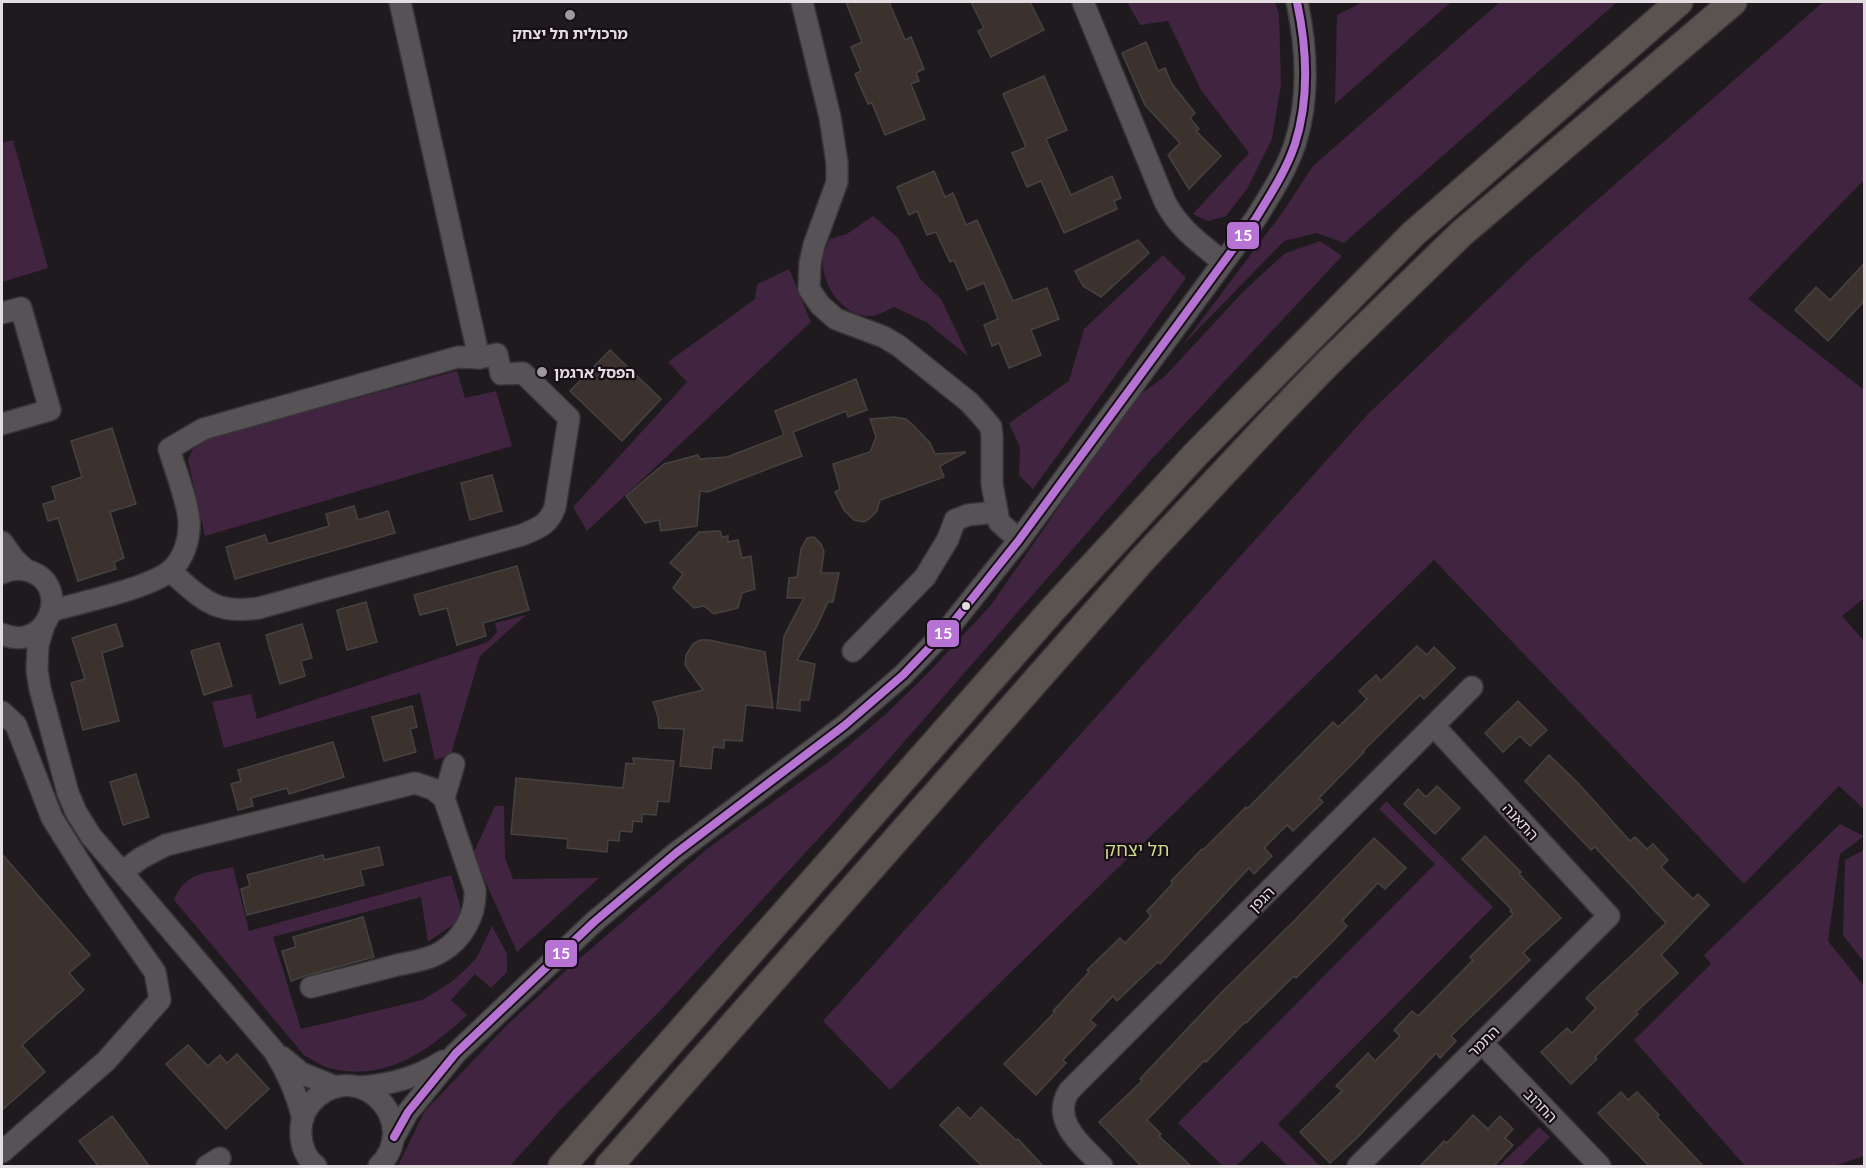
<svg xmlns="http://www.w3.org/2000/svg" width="1866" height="1168" viewBox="0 0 1866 1168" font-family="Lato,'Noto Sans Hebrew',sans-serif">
<rect width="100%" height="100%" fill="#1e1a1e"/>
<g fill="#412540">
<polygon points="1127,2 1275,2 1279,14 1281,84 1272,139 1247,189 1226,216 1208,221 1193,214 1249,153 1201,90 1168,21 1140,25"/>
<polygon points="1363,2 1451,2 1335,104 1337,15"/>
<polygon points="1500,2 1617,2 1344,243 1317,233 1284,241 1182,346 1282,213 1313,166"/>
<polygon points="1823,2 1864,2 1864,180 1748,299 1864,390 1864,598 1842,616 1864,641 1864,809 1839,786 1744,884 1434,560 890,1090 823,1021 1369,413 1531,258"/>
<polygon points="13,140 48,268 2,282 2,143"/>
<path d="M873 216 898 238 921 280 941 299 968 356 926 322 894 307C888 310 879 315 872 316 843 318 820 284 823 257 824 251 828 244 830 239L847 234Z"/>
<polygon points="1320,241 1342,256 1150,461 840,815 658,1013 561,1109 510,1166 398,1166 424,1112 507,1025 572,965 707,849 831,760 886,714 928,673 991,605 1133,400 1165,376 1243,292 1284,254"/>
<polygon points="1163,255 1186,278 1033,489 1019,475 1020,447 1009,423 1069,381 1084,329"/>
<polygon points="789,269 811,322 587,531 573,507 687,382 668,362 755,299 757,284"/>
<polygon points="457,371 465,398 496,391 512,446 205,536 188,460 192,450 209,438"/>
<polygon points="526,615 480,656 451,754 435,760 420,693 224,748 212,702 251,694 257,719 488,642 497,632 495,623"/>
<polygon points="1386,801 1493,907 1278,1124 1320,1166 1288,1166 1262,1141 1236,1166 1223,1166 1178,1123 1435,864 1379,809"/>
<polygon points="495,806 504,806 505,858 513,879 599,878 517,952 473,854"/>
<polygon points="1840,824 1864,836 1840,854 1828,941 1864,986 1864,1156 1834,1166 1745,1166 1634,1040 1711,964 1704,955"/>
<polygon points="1864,850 1864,962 1843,935 1845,860"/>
<path d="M233 867 249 931 451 875 460 905 461 919 428 942 421 897 273 937 301 1029 422 1000 450 983 467 968 477 957 492 926 507 954V972L491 988 475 974 451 1000 467 1015C430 1050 387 1081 333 1069 323 1067 313 1060 304 1055L174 900C186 871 205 874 233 867Z"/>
<polygon points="1539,1127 1550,1137 1521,1166 1499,1166"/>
</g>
<g fill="#3b322e" stroke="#464242" stroke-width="1.5">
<polygon points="846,2 889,2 905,40 911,37 924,69 916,73 919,81 911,84 925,119 885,135 872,103 868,104 855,74 861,71 851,47 862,42"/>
<polygon points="971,2 1030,2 1044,30 991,57 978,31 984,28"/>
<polygon points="1146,42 1158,71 1165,68 1172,84 1195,113 1190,118 1199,129 1196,131 1221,156 1189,189 1168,155 1180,143 1145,105 1122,53"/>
<polygon points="1044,76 1067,130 1046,139 1071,195 1112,176 1121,198 1114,201 1117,209 1064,233 1041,181 1027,187 1012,153 1026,147 1003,94"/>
<polygon points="934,171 945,197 953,193 966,225 977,220 1013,301 1047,288 1059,319 1031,330 1041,355 1009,368 999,343 992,346 984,325 998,319 984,283 967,290 954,260 950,262 936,232 927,235 917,211 909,215 897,187"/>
<polygon points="1138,240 1149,253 1101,297 1083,286 1075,271"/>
<polygon points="1864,264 1864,301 1828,341 1795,310 1816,287 1830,300"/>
<polygon points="610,350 661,399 622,441 570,391"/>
<polygon points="856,379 867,410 848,417 846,411 793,432 802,456 708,492 700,491 697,526 661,531 659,520 645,523 626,496 664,464 698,455 700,459 727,457 784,435 775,411"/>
<polygon points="894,417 906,419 914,426 930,443 935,454 966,452 940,466 944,477 880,500 877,511 869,519 864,522 854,520 844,510 835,492 840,489 833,464 870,452 876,437 870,419"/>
<polygon points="112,428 136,504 110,512 124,558 114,562 116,569 78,581 58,518 48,521 43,504 56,500 52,487 82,477 71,441"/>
<polygon points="492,475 502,511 470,520 461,483"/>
<polygon points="354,506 358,520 388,511 395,533 235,579 226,547 265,535 268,544 329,526 326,514"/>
<polygon points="720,531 722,537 728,536 728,542 738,540 742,558 751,556 755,589 742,593 738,608 714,614 704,606 694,608 673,588 683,574 670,563 699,532"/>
<polygon points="814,537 821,544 824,552 821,573 839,573 833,602 828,602 817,626 797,660 815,664 809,700 800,700 800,711 777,708 784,636 804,598 787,598 789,578 797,577 801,549 807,538"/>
<polygon points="517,566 529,610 483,623 486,636 457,645 447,608 420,615 414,595"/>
<polygon points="366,602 377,642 347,650 337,610"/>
<polygon points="116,624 123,646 102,653 119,721 83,730 71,683 85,679 72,638"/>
<polygon points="302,624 312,658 301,661 305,676 280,684 266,635"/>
<polygon points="700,640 709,640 765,652 773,708 746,705 742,741 724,740 724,748 713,747 711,769 680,766 684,729 659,728 658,717 653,702 703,690 685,665 686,655 693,644"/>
<polygon points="219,643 232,686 204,695 191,651"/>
<polygon points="1417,646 1427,655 1434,647 1455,668 1424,699 1420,695 1363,751 1364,752 1319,798 1323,802 1293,831 1287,825 1264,848 1272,856 1254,874 1249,868 1160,964 1158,962 1117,1001 1113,996 1090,1020 1096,1025 1063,1060 1066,1063 1036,1095 1004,1064 1055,1012 1053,1011 1089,972 1087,970 1120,938 1125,943 1151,916 1147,911 1173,883 1171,881 1202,849 1203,850 1246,807 1248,808 1333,722 1338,727 1367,699 1359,691 1376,675 1381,681"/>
<polygon points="1518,701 1547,730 1530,746 1520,736 1503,752 1485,733"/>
<polygon points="412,706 417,727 410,729 416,752 384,761 372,717"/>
<polygon points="333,742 344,777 289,794 287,788 251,798 253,806 238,810 231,784 241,781 238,770"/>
<polygon points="1549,755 1578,783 1630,841 1635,837 1647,849 1653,844 1668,860 1661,867 1693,899 1698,894 1709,905 1661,955 1678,973 1636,1012 1638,1014 1595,1057 1597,1059 1571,1084 1541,1052 1567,1028 1572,1033 1596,1008 1586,998 1666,923 1595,847 1591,850 1525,781"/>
<polygon points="633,758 674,761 669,802 658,801 656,815 642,814 642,822 633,821 632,832 620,831 619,841 608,840 607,852 567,848 568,839 511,834 516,778 623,788 626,763 634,764"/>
<polygon points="136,774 149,817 123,825 110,782"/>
<polygon points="1437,786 1460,808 1435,834 1404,804 1418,789 1426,797"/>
<polygon points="1485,836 1521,872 1519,874 1561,918 1523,953 1530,960 1451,1036 1456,1041 1440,1058 1436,1053 1358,1137 1330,1163 1300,1132 1342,1091 1336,1086 1368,1053 1375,1061 1400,1036 1394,1030 1412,1011 1418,1016 1473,960 1470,957 1513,914 1510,911 1512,910 1462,859"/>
<polygon points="1374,838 1406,868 1385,889 1378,883 1342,921 1347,926 1335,939 1296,978 1294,976 1246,1023 1245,1022 1206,1062 1204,1061 1147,1120 1161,1134 1159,1136 1192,1167 1142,1167 1099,1122 1142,1081 1140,1079 1219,995 1296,919"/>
<polygon points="379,847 383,865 360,870 364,885 247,915 241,889 250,886 247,875 323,855 324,860"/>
<polygon points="2,854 90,955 69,973 84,990 22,1045 45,1072 2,1110"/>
<polygon points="363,917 374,957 308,975 291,981 282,951 296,947 293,937"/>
<polygon points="188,1045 208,1066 220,1055 227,1063 237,1054 269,1089 226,1129 166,1064"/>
<polygon points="1621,1092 1628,1100 1637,1092 1659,1115 1657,1117 1704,1167 1650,1167 1598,1113"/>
<polygon points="958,1107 970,1119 981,1107 1016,1140 1018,1139 1044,1167 983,1167 940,1125"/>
<polygon points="1473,1115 1488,1129 1500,1116 1513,1129 1505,1138 1513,1145 1493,1167 1419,1167 1444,1141 1447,1143"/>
<polygon points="112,1116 150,1167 99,1167 79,1141"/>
</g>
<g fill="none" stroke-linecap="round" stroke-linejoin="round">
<g stroke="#383437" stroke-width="24">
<g id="minor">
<polyline points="400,2 479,358"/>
<polyline points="802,2 830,117 837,163 837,182 814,245 810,263 809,289 820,305 836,319 884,337 899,346 969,402 981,415 991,427 992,436 992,484 999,522 1019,540"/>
<path d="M1083 2 1165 202C1180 230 1199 242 1223 262"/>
<polyline points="2,313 21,308 50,410 2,424"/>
<polyline points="2,542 14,559 26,570"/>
<path d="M2 573C10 569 19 568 29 571 73 585 48 654 2 634"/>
<path d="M51 611C81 602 147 589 170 571 184 559 190 539 189 521 188 502 175 469 169 449L203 429 458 357 479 358 497 354 501 374 523 373 569 418 555 507C549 525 538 528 522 535L259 608C213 615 202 598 170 571"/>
<path d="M44 625 38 645 37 670 40 689 68 793 76 812 91 836 274 1051C288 1073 297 1094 303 1119"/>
<polyline points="853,651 925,577 948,539 955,520 968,515 997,512"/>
<polyline points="2,712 16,725 52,818 94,885 155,972 160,1000 106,1061 2,1152"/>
<polyline points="444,798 454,764"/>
<path d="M122 872 141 858 166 845 415 783 433 789 444 798 475 890C476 915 463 939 441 952 428 960 411 962 397 965 368 973 339 980 311 987"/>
<polyline points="1482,1043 1600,1166"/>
<polyline points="282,1057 301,1073 336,1087"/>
<path d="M359 1087C389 1085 417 1078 443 1061"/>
<path d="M394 1137 408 1112 456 1053 594 922 676 853 845 725 903 675 929 648 951 625 1019 540 1256 218C1270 195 1286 171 1295 144 1310 97 1307 49 1297 2"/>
<polyline points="207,1166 220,1158"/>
<path d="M316 1166C305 1158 300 1143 301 1129 301 1117 308 1105 317 1097 363 1059 421 1124 379 1166"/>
<path d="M1102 1166C1083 1146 1050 1121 1069 1091L1472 687"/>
<polyline points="1358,1166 1609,916 1434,726"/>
</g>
</g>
<g stroke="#383437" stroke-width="30">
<g id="major">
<polyline points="562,1166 1053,609 1196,454 1413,234 1679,2"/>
<polyline points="609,1166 1142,560 1274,419 1327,364 1462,233 1733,2"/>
</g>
</g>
<use href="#minor" stroke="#565255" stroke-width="21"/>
<use href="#major" stroke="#5a5350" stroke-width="27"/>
<g stroke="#170f17" stroke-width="12">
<path id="bus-1" d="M394 1137 408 1112 456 1053 594 922 676 853 845 725 903 675 929 648 951 625 1019 540 1256 218C1270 195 1286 171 1295 144 1310 97 1307 49 1297 2"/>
</g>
<use href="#bus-1" stroke="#b673d3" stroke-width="8"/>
</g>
<g fill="#9e999d" stroke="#170f17" stroke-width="2">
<circle cx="570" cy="15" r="6"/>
<circle cx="542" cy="372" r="6"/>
</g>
<circle fill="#e3dde2" stroke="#170f17" stroke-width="2" cx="966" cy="606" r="5"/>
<g text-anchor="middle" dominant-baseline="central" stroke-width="4.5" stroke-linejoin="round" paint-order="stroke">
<g font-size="15" font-weight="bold" fill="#e3dde2" stroke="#170f17">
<text x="570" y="33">מרכולית תל יצחק</text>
<text x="554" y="372" text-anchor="start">הפסל ארגמן</text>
</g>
<g font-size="15" fill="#e3dde2" stroke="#170f17">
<text transform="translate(1521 821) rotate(47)">התאנה</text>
<text transform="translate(1261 899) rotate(-45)">הגפן</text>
<text transform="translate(1483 1041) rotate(-45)">התמר</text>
<text transform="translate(1541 1105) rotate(46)">החרוב</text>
</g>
<g font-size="18" fill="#ced88b" stroke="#170f17">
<text x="1137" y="849">תל יצחק</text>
</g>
</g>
<g stroke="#170f17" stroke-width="2">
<rect x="1226" y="221" width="34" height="29" rx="6" fill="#b673d3"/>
<rect x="926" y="619" width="34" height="29" rx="6" fill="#b673d3"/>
<rect x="544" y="939" width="34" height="29" rx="6" fill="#b673d3"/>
</g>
<g font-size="16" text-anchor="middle" font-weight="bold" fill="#fff">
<text x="1243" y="241">15</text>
<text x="943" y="639">15</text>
<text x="561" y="959">15</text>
</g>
<rect width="1866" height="1168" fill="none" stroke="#e3dde2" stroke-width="6"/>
</svg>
